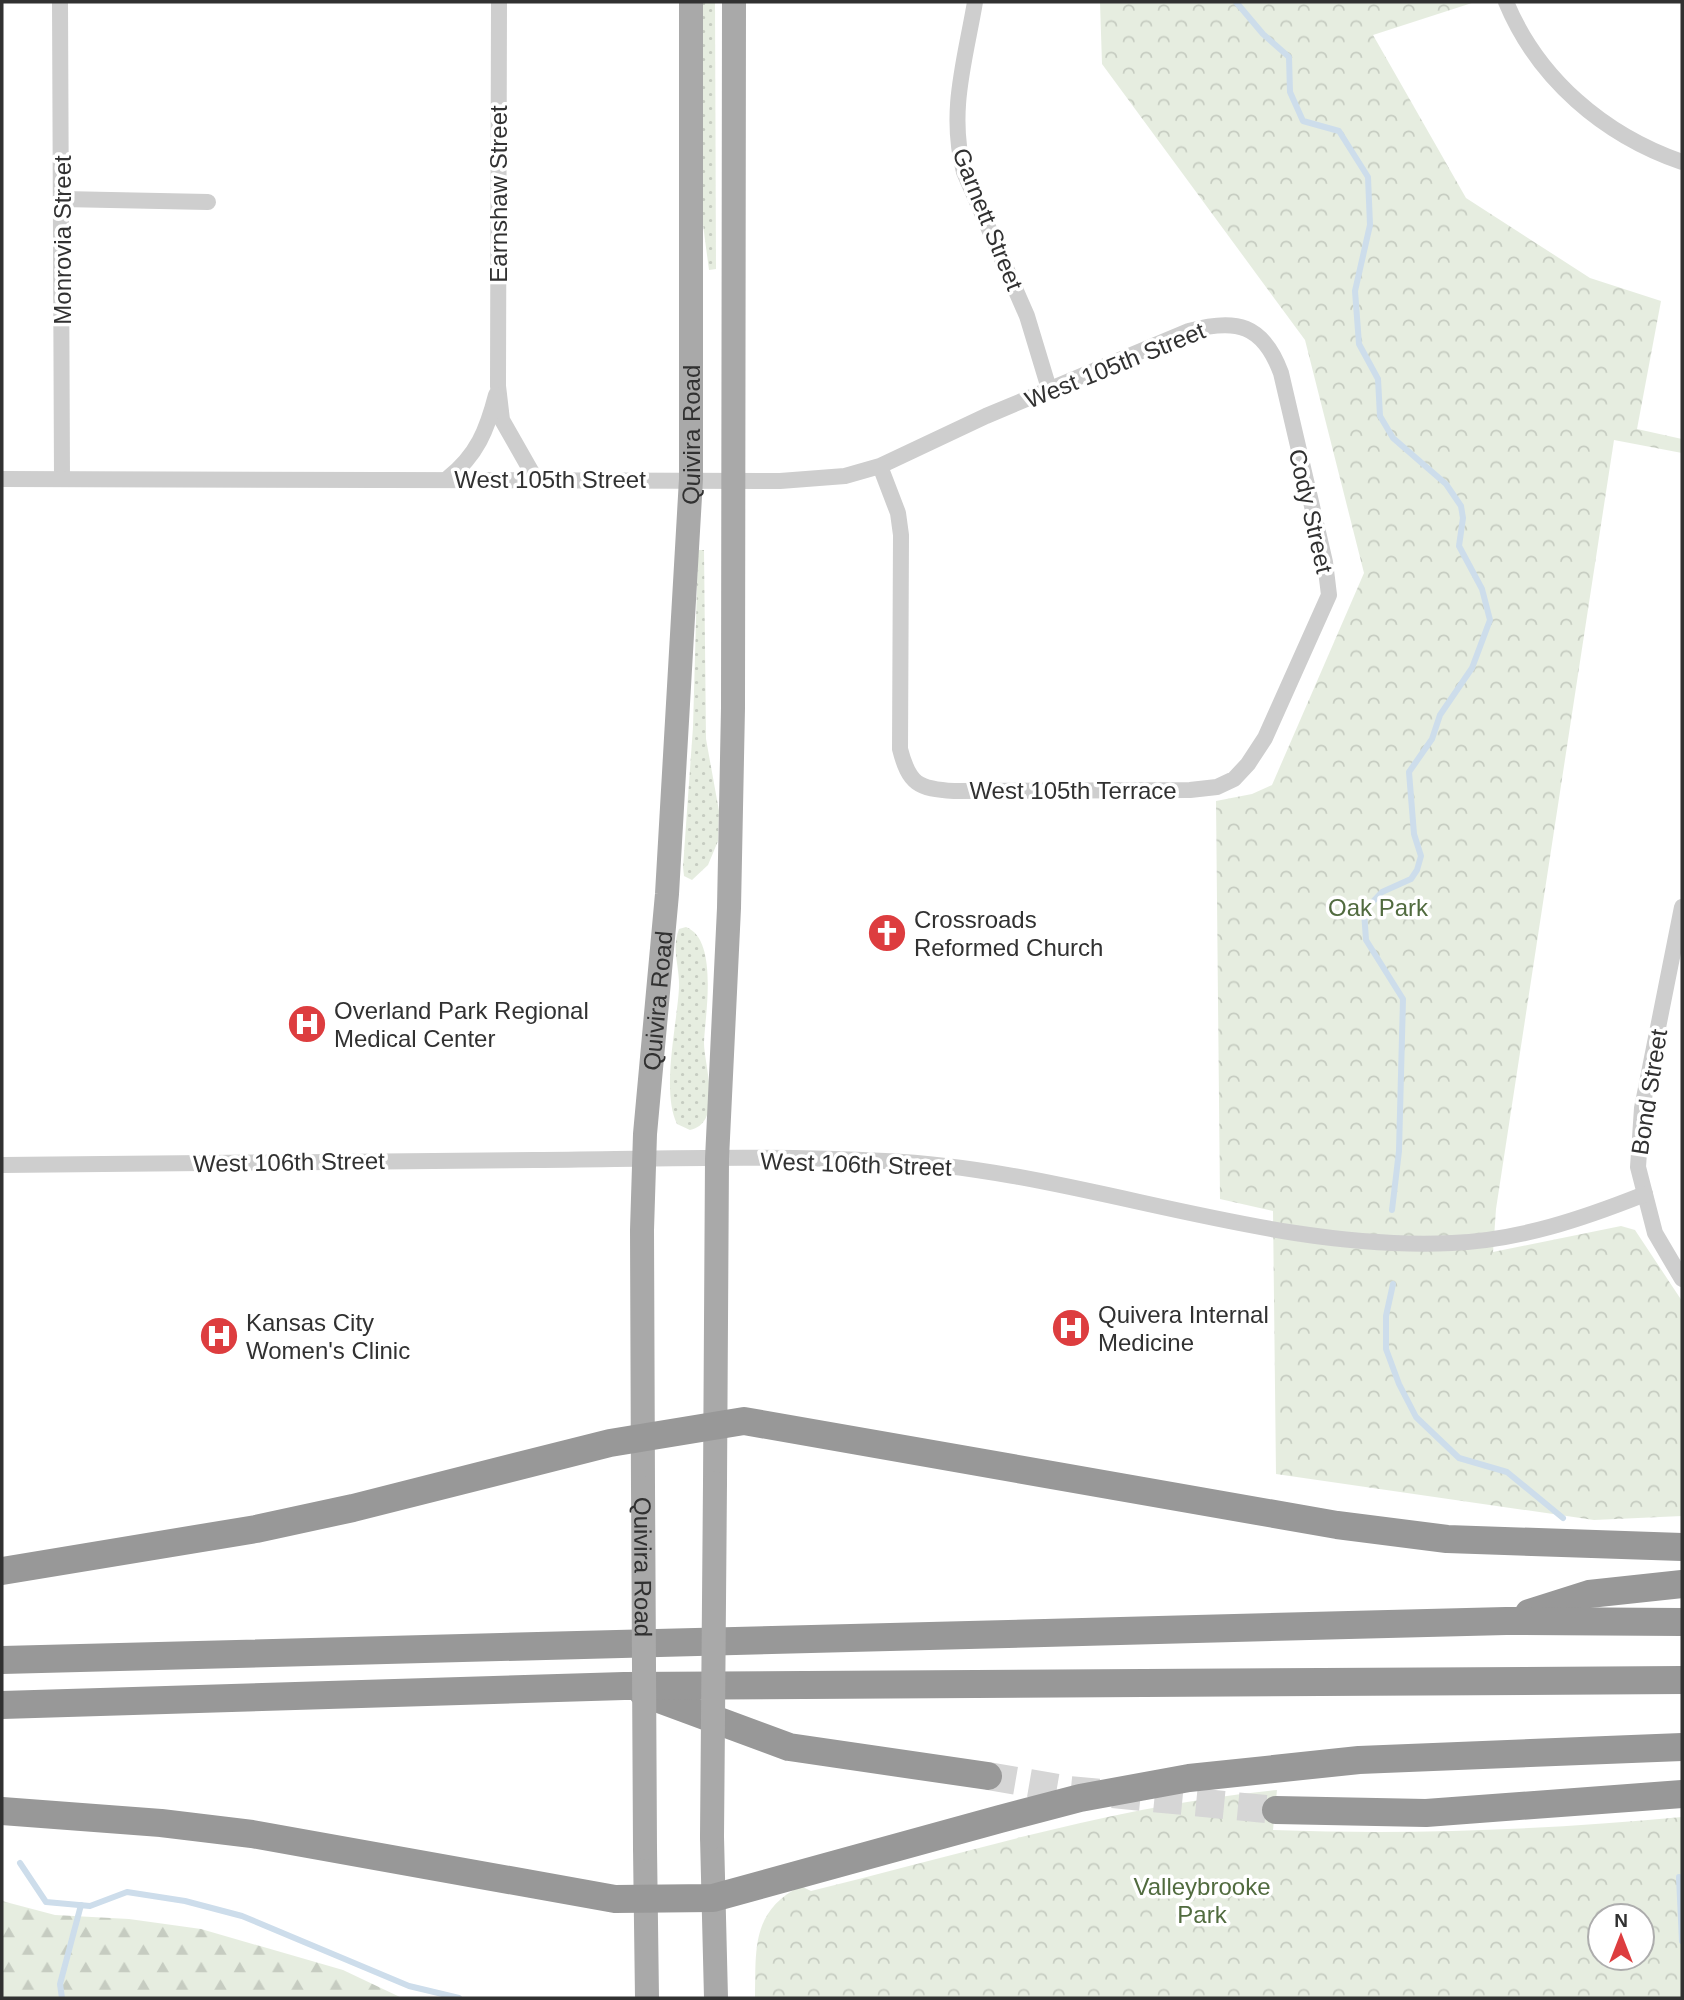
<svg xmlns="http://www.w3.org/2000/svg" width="1684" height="2000" viewBox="0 0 1684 2000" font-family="Arial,sans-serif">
<defs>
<pattern id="grass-dots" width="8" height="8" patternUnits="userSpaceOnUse" patternTransform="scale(1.75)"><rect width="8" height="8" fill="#e6ede0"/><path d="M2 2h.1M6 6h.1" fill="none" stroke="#c6ccc1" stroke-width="1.8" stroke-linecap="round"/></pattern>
<pattern id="forest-firs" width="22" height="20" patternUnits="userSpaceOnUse" patternTransform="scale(1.75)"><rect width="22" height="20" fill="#e6ede0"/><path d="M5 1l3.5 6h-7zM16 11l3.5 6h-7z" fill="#c6ccc1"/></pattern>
<pattern id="park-crowns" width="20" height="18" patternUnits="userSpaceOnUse" patternTransform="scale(1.75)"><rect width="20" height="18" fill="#e6ede0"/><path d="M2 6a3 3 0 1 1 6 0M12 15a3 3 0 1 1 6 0" fill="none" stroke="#c6ccc1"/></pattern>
</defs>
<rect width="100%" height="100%" fill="#fff"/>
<g fill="url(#grass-dots)">
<polygon points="702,2 715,2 716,269 709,270 702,217"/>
<polygon points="698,550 704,550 706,739 719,811 718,841 708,865 692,880 684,876 683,867 693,727"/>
<path d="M686 927C719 940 705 1015 704 1043 704 1065 724 1123 690 1130L677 1124C661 1091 677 1025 679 988 680 967 671 950 679 929Z"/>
</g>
<polygon fill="url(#forest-firs)" points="2,1901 55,1915 129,1919 201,1929 343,1970 402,1998 2,1998"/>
<g fill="url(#park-crowns)" fill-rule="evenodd">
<polygon points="1100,2 1475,2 1373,35 1466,198 1590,278 1661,301 1637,429 1682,439 1682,453 1614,440 1496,1209 1493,1252 1621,1226 1635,1230 1682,1301 1682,1516 1594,1520 1276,1474 1273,1211 1220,1199 1216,801 1252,794 1272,785 1364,573 1305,340 1102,64"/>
<path d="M1277 1790 1273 1830C1412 1835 1544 1830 1682 1817V1998H755C756 1949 751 1911 801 1886L811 1891C966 1853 1118 1805 1277 1790ZM1600 1916H1642V1958H1600Z"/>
</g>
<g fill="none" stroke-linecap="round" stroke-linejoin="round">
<g stroke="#cdddeb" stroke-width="6">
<polyline points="1236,2 1263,34 1289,57 1290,92 1303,121 1339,131 1368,177 1370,225 1355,291 1359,344 1378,379 1380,416 1393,438 1446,484 1461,506 1463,518 1459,546 1482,589 1490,620 1472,668 1440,715 1432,739 1409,772 1414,834 1421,856 1417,870 1411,879 1382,892 1364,911 1366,940 1403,999 1399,1151 1392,1210"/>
<polyline points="1393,1284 1386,1316 1386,1349 1399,1384 1416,1417 1459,1458 1507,1472 1563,1518"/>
<polyline points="20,1863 46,1902 90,1906 127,1892 185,1901 242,1916 409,1986 459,1998"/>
<polyline points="1679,1877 1682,1941"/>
<polyline points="62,1998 60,1984 81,1905"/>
</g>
<polyline stroke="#d6d6d6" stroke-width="28" stroke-dasharray="28 14" stroke-linecap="butt" points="988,1776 1070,1790 1276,1810"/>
<g stroke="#cecece" stroke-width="16">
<polyline points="60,2 62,479"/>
<polyline points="499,2 498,386 502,420 535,478"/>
<path d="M975 2C965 61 948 112 964 172L1027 316 1050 392"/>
<path d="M1506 2C1538 79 1604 135 1682 162"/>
<polyline points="62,199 208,202"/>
<path d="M448 478C477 455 487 430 496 395"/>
<path d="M2 479 780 481 845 476 880 466 986 416 1189 331C1236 318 1263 324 1281 373L1325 562 1329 595 1265 738 1248 764 1234 779 1217 787 1190 790 954 791C918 789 909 784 900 749L901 535 898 513 880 466"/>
<polyline points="1682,907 1642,1108 1638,1167 1655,1233 1682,1279"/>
<path d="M2 1165C179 1164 357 1162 535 1160 651 1159 768 1155 885 1161 1075 1169 1261 1252 1452 1243 1520 1240 1582 1219 1645 1194"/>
</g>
<g stroke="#a9a9a9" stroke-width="24">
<polyline points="715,1483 717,1159 729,908 733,708 734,2"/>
<path id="s1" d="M643 1488 642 1230 645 1134 667 894 691 479V2"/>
<polyline points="712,1837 716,1998"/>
<polyline points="645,1848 647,1998"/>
</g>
<g stroke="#989898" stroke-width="28">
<polyline points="2,1571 256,1529 353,1508 610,1443 744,1421 1337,1525 1447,1539 1682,1547"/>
<polyline points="1529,1613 1589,1594 1682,1584"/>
<polyline points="2,1660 1506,1621 1682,1622"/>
<polyline points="643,1693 789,1747 988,1776"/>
<polyline points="2,1705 624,1686 1682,1680"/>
<polyline points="1276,1810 1426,1813 1682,1794"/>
<polyline points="2,1811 161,1823 252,1834 615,1899 713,1898 1000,1819 1080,1798 1189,1778 1359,1760 1682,1747"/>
</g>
<g stroke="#a9a9a9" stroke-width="24">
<path id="s2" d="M643 1488 645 1848"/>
<polyline points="712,1837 715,1483"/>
</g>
</g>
<defs>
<g id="church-disc" transform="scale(2.0125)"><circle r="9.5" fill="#dd3d3f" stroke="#fff"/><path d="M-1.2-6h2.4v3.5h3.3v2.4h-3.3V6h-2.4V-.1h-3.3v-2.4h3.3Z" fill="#fff"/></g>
<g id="hospital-disc" transform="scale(2.0125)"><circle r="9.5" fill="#dd3d3f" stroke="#fff"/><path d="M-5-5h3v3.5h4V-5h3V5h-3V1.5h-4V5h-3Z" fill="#fff"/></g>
</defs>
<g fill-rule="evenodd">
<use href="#church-disc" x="887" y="933"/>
<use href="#hospital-disc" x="307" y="1024"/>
<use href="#hospital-disc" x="1071" y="1328"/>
<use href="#hospital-disc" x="219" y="1336"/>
</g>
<g text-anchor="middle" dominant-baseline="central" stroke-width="7" stroke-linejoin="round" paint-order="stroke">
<g font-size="24" fill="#313131" stroke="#fff">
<text transform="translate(498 194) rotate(-90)">Earnshaw Street</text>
<text transform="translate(988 219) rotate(68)">Garnett Street</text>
<text transform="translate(62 240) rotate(-90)">Monrovia Street</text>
<text transform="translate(1115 365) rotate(-22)">West 105th Street</text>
<text stroke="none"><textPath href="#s1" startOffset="1055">Quivira Road</textPath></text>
<text x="550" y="479">West 105th Street</text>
<text transform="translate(1311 511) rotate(77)">Cody Street</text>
<text x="1073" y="790">West 105th Terrace</text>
<text stroke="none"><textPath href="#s1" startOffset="488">Quivira Road</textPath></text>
<text transform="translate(1649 1092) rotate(-81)">Bond Street</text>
<text transform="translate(289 1162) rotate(-1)">West 106th Street</text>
<text transform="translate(856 1164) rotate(2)">West 106th Street</text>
<text stroke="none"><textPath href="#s2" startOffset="79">Quivira Road</textPath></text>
</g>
<g font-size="24" fill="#516b3f" stroke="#fff">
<text x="1378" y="907">Oak Park</text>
<text x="1202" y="1886">Valleybrooke<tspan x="1202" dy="28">Park</tspan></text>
</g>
<g font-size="24" fill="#313131" stroke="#fff" text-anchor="start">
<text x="914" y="919">Crossroads<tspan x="914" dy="28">Reformed Church</tspan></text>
<text x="334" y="1010">Overland Park Regional<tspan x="334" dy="28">Medical Center</tspan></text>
<text x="1098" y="1314">Quivera Internal<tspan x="1098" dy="28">Medicine</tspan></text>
<text x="246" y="1322">Kansas City<tspan x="246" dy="28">Women's Clinic</tspan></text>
</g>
</g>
<rect width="1684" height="2000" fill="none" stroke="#313131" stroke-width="7"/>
<g transform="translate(1621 1937)"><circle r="33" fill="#ffffff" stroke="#adadad" stroke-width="2"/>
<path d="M0-5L12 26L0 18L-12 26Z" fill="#dd3d3f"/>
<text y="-10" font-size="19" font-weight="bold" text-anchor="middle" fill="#313131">N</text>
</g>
</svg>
